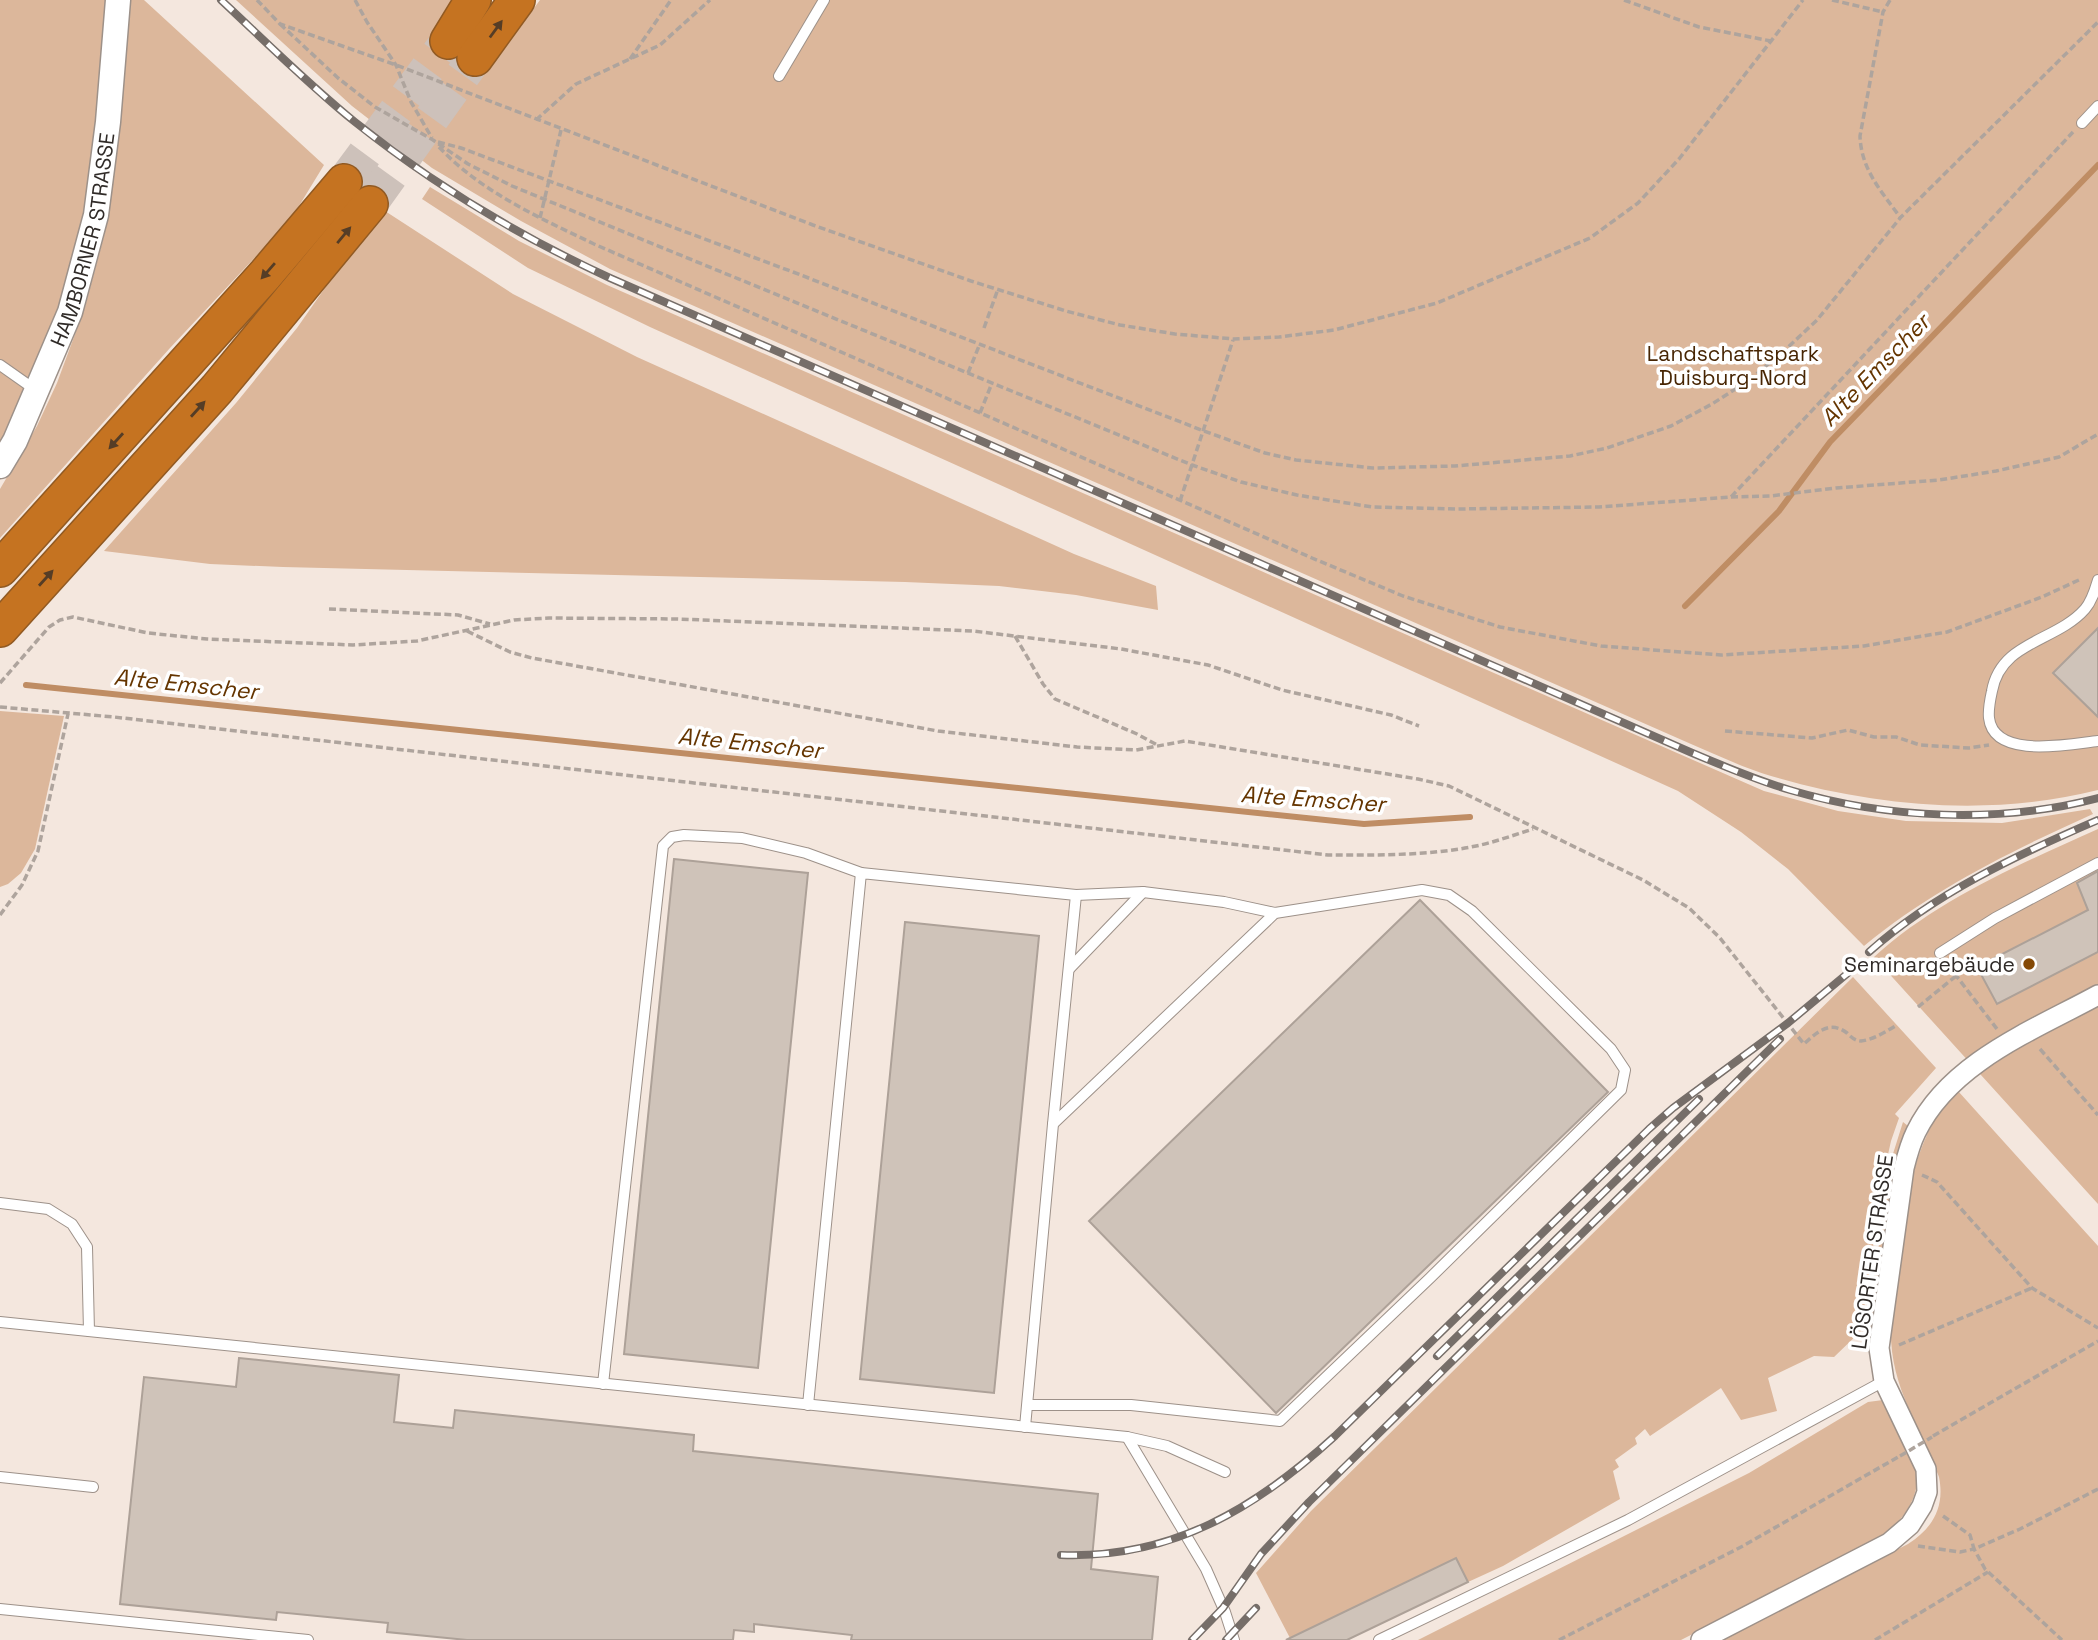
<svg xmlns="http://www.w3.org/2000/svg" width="2098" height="1640" viewBox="0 0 2098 1640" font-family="'Space Grotesk',sans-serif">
<rect width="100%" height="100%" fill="#f4e7de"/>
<g fill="#dcb79b">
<polygon points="0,0 106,0 89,198 68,284 39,364 0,444"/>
<polygon points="130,0 144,0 324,165 291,219 170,348 0,538 0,489 37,426 57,383 85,307 104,236 118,135"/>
<path d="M236 0H454L435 29 490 68 540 0H2098V790C1992 817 1875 807 1771 776 1744 768 1717 755 1691 744L610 269 521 221 432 168 352 106Z"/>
<path d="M430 187 519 241 607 285 1764 791 1838 811 1906 821 2002 823 2090 809 2093 814C2013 850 1931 890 1864 946L1788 869 1741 832 1678 791 650 327 528 268 422 199Z"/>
<polygon points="385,211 513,294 637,357 1074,554 1156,586 1158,610 1076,595 999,586 905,582 283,567 210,564 104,551 236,403 297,328 341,265"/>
<polygon points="0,711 64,716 35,849 21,873 8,884 0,887"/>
<path d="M2098 829V1204L1874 957C1936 900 2022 863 2098 829Z"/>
<polygon points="1853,977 1936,1068 1895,1114 1899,1118 1891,1141 1883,1177 1861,1331 1834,1357 1814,1356 1768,1378 1777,1411 1741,1420 1721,1388 1650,1436 1645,1429 1635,1438 1637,1444 1615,1460 1619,1467 1613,1471 1620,1499 1503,1566 1468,1582 1456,1559 1290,1638 1256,1573 1311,1511"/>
<path d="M1958 1091 2098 1246V1640H1720L1908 1544C1933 1528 1945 1507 1939 1477 1919 1423 1888 1385 1891 1323 1900 1257 1902 1173 1937 1116 1942 1107 1951 1099 1958 1091Z"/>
<polygon points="1903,1122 1908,1126 1903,1139 1870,1332 1866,1331 1892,1157"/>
<path d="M1883 1400 1918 1473C1917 1503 1903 1519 1881 1538L1681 1640H1418L1749 1473 1868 1402Z"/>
</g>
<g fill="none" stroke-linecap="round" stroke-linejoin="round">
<g stroke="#bf8d64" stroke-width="6">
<polyline points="1685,606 1779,511 1830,442 2098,165"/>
<polyline points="26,685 1364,824 1470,817"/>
</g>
</g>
<g fill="#cfc3b9" stroke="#ada198" stroke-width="2">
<polygon points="2098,628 2098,717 2053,673"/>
<polygon points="674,859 808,873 758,1368 624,1354"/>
<polygon points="2098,871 2098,952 1997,1004 1977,967 2088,910 2077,883"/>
<polygon points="1420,900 1608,1092 1276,1413 1089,1221"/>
<polygon points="905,922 1039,936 994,1393 860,1379"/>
<polygon points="239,1358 399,1375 394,1422 453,1428 455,1410 694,1435 693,1451 1098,1494 1091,1569 1158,1577 1152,1640 851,1640 852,1635 754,1624 754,1632 734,1630 733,1640 467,1640 387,1632 388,1623 277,1612 276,1620 120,1604 144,1377 236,1387"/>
<polygon points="1456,1558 1468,1582 1347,1640 1286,1640"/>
</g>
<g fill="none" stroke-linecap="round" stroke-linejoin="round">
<g stroke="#cdc1ba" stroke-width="35" stroke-dasharray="35 18" stroke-linecap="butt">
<polyline points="344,182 448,41"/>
<polyline points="370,204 475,58"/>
</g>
<g stroke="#9d9189" stroke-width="12">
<g id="service">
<polyline points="779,76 824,0"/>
<polyline points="2082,123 2098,106"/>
<polyline points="0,365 37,391"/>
<path d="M2098 580C2095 590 2092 601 2085 609 2056 642 2001 641 1992 691 1990 700 1988 709 1989 718 1994 760 2070 744 2098 741"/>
<polyline points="1076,895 1143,892 1224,902 1275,913"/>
<polyline points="1940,953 1995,918 2098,863"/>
<polyline points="1069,969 1143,892"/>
<polyline points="0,1203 48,1209 72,1224 87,1247 89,1331"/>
<polyline points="0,1322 1127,1437 1167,1446 1225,1472"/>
<polyline points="603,1384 663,846 672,837 684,835 742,838 806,853 861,873"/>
<polyline points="808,1405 861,873 1076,895 1053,1124"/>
<polyline points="1025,1427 1053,1124 1275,913 1422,890 1449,895 1472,911 1611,1049 1625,1070 1621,1090 1430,1278 1280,1421 1131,1405 1027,1405"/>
<polyline points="1127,1437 1206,1569 1225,1612 1234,1640"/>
<polyline points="0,1477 93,1487"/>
<polyline points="0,1609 308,1640"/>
<polyline points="1379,1640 1628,1520 1884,1381"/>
</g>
</g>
<g stroke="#9d9189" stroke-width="22">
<path id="minor" d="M1701 1640 1889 1543 1910 1525 1922 1506 1927 1492 1926 1469 1884 1381 1879 1348 1904 1168C1907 1156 1910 1144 1916 1132 1950 1062 2034 1030 2098 995"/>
</g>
<g stroke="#9d9189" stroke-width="27">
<g id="tertiary">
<path id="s1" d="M0 466 15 441 70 312 96 215 108 122 118 0"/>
</g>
</g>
<g stroke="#915a23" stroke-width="38">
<g id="motorway">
<polyline points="448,41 473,0"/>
<polyline points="475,58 517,0"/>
<polyline points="0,569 265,275 344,182"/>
<polyline points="0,629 217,389 370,204"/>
</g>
</g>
<g stroke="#aea49d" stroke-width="3.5" stroke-dasharray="7 3.5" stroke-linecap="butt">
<polyline points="257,0 280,24 396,65 813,225 971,281 1066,311 1120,325 1175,334 1234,339 1279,337 1334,330 1437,303 1590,238 1638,203 1679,159 1803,0"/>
<polyline points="355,0 367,22 396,65 411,102 432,138"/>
<polyline points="1624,0 1699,27 1771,41"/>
<polyline points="1832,0 1883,12"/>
<path d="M1890 0 1883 12 1860 136C1861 169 1881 191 1900 217"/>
<polyline points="280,24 338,78 375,107 433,140 468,164 512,186 1192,465 1241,482 1297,495 1372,507 1458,509 1599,507 1731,497 2073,132"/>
<polyline points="630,59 671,0"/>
<polyline points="536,120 576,84 660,45 710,0"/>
<polyline points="438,142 461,148 793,272 1204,431 1265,453 1296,460 1373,468 1455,466 1570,456 1607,448 1671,426 1712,404 1748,381 1784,351 1817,320 1901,217 2098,22"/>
<path d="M439 147C481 192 540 218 594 244L1312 558 1403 596 1500 627 1601 646 1721 655 1864 646 1947 632 2042 597 2081 579"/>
<polyline points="540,218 561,130"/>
<polyline points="984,328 998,289"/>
<polyline points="968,373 979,346"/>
<polyline points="980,413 992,383"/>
<polyline points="1731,497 1770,496 1836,488 1939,480 1996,471 2059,457 2098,434"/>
<polyline points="1180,501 1233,340"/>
<polyline points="329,609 458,615 490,624"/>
<path d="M467 631 510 652 532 658 938 731 1077 747 1136 750 1185 741 1418 779 1449 786 1643 880 1689 908 1720 938 1804 1044C1817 1032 1830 1020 1847 1033 1851 1037 1855 1041 1861 1041 1873 1040 1887 1031 1897 1025"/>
<polyline points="1015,636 1043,684 1055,699 1137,734 1159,746"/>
<polyline points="0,683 49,627 60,620 73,617 148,633 207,639 353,645 417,641 514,620 549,618 678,619 973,631 1121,649 1208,665 1282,690 1391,715 1419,726"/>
<path d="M0 707 114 717 1328 855C1377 855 1427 856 1476 846 1495 842 1514 835 1533 829"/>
<polyline points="1725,731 1812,738 1848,730 1874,737 1896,737 1920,745 1969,748 1989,745"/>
<polyline points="0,915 22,885 38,851 68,714"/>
<polyline points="1948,965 1997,1029"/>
<polyline points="1918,1007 1956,976"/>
<polyline points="2040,1049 2098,1115"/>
<polyline points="1922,1175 1937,1182 2032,1288 2098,1328"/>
<polyline points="1899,1345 2032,1288"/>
<polyline points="1933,1436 2098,1341"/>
<polyline points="1943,1516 1970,1535 1974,1549 2020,1529 2098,1489"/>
<polyline points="1918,1546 1960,1552 1974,1549 1985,1569 2062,1640"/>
<polyline points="1559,1640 1743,1546 1898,1457"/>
<polyline points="1875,1640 1988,1572"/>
</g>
<use href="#service" stroke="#fff" stroke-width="10"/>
<use href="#minor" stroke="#fff" stroke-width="19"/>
<use href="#tertiary" stroke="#fff" stroke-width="24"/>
<use href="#motorway" stroke="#c57321" stroke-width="35"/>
<g stroke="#766e69" stroke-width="8">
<g id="rail">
<path d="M221 0C265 41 308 84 355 122 434 185 519 236 610 278L1690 752C1723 766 1756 780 1790 790 1888 819 1999 824 2098 798"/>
<path d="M1869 952C1935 893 2017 855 2098 820"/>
<polyline points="1437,1356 1699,1099"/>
<path d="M1061 1555C1172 1559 1256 1508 1335 1436L1649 1129 1673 1108 1788 1023 1848 973"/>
<polyline points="1192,1640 1223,1608 1261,1554 1309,1502 1780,1039"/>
<polyline points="1226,1640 1256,1608"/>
</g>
</g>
<use href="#rail" stroke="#fff" stroke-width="5" stroke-dasharray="16" stroke-linecap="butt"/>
<polyline stroke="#aea49d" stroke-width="3.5" stroke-dasharray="7 3.5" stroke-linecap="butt" points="1900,1456 1932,1437"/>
</g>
<defs><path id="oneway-solid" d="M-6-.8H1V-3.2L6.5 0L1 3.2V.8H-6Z" transform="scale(1.75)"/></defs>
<g fill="#553d26">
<use href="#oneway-solid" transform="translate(496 29) rotate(-54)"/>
<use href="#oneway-solid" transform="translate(344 235) rotate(-50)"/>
<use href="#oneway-solid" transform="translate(268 271) rotate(131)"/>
<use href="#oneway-solid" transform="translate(198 409) rotate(-48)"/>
<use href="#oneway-solid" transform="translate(116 441) rotate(132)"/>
<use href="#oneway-solid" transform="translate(46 578) rotate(-48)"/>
</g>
<circle fill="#854905" stroke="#fff" stroke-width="2.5" cx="2029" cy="964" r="7"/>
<g text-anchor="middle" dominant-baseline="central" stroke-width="7" stroke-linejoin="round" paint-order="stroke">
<g font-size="21" fill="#302b28" stroke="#fff">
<text stroke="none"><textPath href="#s1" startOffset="243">HAMBORNER STRASSE</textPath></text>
<text transform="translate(1872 1252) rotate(-82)">LÖSORTER STRASSE</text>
</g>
<g font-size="21" fill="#472503" stroke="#fff">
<text x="1733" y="353">Landschaftspark<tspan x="1733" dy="24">Duisburg-Nord</tspan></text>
</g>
<g font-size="21" fill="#302b28" stroke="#fff" text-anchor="end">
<text x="2015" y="964">Seminargebäude</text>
</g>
<g font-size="23" font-style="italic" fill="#653500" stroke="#fff">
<text transform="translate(1875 370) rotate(-46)">Alte Emscher</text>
<text transform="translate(186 684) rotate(6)">Alte Emscher</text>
<text transform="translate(750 743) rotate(6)">Alte Emscher</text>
<text transform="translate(1313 799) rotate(4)">Alte Emscher</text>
</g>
</g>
</svg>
